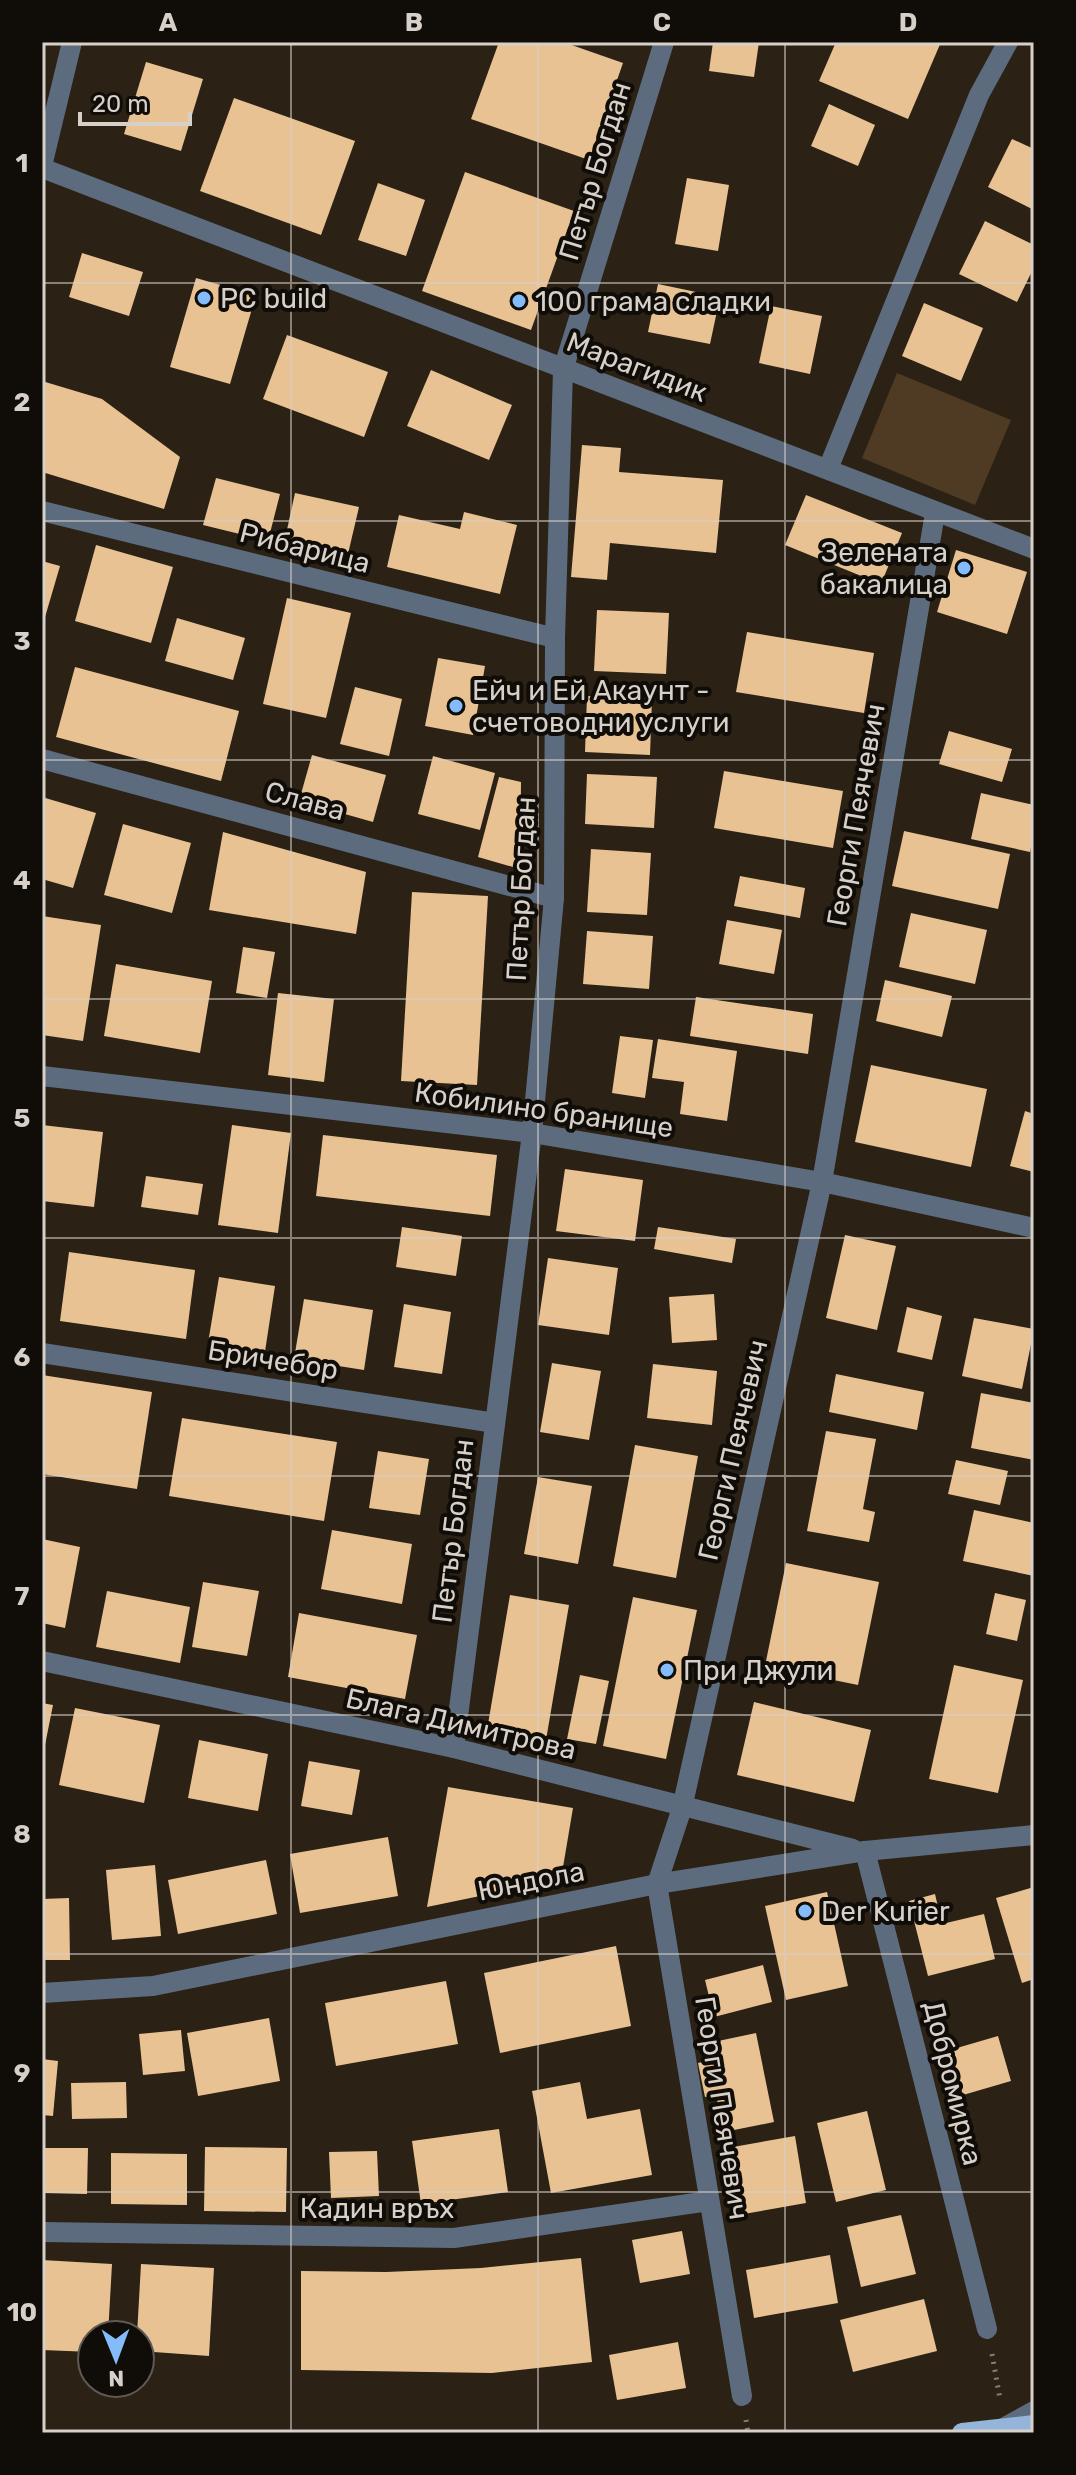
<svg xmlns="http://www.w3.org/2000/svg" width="1076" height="2475" viewBox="0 0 1076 2475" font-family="Rubik,sans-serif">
<rect width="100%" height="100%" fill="#2b2115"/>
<polygon fill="#4f3b23" points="897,373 1011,420 975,505 862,458"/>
<g fill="#e9c293">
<polygon points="499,42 563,42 623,63 589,160 471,119"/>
<polygon points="713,42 759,42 754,77 709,71"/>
<polygon points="836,42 941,42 908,119 819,81"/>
<polygon points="146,62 203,79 181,151 124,134"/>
<polygon points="234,98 355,141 321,235 200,191"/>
<polygon points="829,104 875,125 858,166 811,146"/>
<polygon points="1012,139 1034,149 1034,210 988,187"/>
<polygon points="465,172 574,211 531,330 422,291"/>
<polygon points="687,178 729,185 718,251 675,244"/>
<polygon points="378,183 425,200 406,256 358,240"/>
<polygon points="985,221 1034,245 1034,267 1017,302 959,274"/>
<polygon points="82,253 143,272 129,316 69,297"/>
<polygon points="196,278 256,295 230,384 170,367"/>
<polygon points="658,284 720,297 710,344 648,332"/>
<polygon points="924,303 983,328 961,381 902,356"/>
<polygon points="771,306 822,316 810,374 759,363"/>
<polygon points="287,335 388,372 364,437 263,399"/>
<polygon points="431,370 512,405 489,460 407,426"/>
<polygon points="42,381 102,399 180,457 164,509 42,472"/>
<polygon points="582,445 621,448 619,472 723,480 716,553 610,543 607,580 571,577"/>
<polygon points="216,478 280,494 268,541 203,525"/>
<polygon points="295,493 359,507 348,554 285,539"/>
<polygon points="806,495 902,533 881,584 785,545"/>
<polygon points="464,512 517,525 500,594 387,567 399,515 460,529"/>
<polygon points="96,545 173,567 151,643 75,621"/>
<polygon points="956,550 1027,572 1007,634 937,612"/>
<polygon points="42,561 60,566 43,624 42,624"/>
<polygon points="287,598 351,613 326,718 263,704"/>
<polygon points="597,610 669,613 666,674 594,671"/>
<polygon points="177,618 245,638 233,680 165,661"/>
<polygon points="747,632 874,653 864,713 736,692"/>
<polygon points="438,658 485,666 473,735 425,726"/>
<polygon points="75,667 239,711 221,781 56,737"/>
<polygon points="355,687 402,699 389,756 340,744"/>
<polygon points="587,696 652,698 650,755 585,752"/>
<polygon points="949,731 1012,749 1002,782 939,764"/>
<polygon points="312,755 386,775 373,822 299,801"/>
<polygon points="433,756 495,773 480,830 418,814"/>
<polygon points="724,771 843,791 833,848 714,828"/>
<polygon points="587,774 657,777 654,828 585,824"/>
<polygon points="499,777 521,782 520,869 478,857"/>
<polygon points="981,793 1034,805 1034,834 1030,852 971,839"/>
<polygon points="42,797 96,813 73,888 42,879"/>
<polygon points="123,824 191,843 172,913 104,895"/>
<polygon points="904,831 1010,854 998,909 892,886"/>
<polygon points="223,832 366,872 356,934 209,910"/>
<polygon points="591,849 651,853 647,915 587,912"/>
<polygon points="740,876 805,888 800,918 734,906"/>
<polygon points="412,892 488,896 477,1085 401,1081"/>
<polygon points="911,913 987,930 975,984 899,967"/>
<polygon points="42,916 101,925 83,1041 42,1035"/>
<polygon points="727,920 782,930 774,974 719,964"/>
<polygon points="587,931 653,936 649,989 583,984"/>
<polygon points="243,947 275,952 267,998 236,993"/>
<polygon points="116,964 212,981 200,1053 104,1036"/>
<polygon points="885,980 952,996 942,1037 876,1021"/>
<polygon points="278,993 334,999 324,1082 268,1075"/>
<polygon points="696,997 813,1014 808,1054 690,1036"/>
<polygon points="620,1036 653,1040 645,1098 612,1093"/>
<polygon points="658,1039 737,1051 727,1121 680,1114 684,1082 652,1078"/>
<polygon points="871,1065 987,1089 971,1167 855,1142"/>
<polygon points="1025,1111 1034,1114 1034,1172 1010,1166"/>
<polygon points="42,1125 103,1132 94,1207 42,1201"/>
<polygon points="232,1125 291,1133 278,1233 218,1225"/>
<polygon points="323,1135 497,1155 490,1216 316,1196"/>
<polygon points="565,1169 643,1180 635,1241 556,1231"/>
<polygon points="146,1176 203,1184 198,1215 141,1207"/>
<polygon points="402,1227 462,1236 456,1276 396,1267"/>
<polygon points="658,1227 736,1239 732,1263 654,1249"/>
<polygon points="845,1235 896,1246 877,1330 826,1318"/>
<polygon points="69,1252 195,1270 186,1339 60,1321"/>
<polygon points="548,1258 618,1268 609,1335 538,1325"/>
<polygon points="219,1277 275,1286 264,1358 207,1349"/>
<polygon points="714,1294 717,1340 672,1343 669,1297"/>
<polygon points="304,1299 373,1310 364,1370 294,1359"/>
<polygon points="404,1304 451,1312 442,1374 394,1367"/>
<polygon points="907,1307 942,1316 932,1360 897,1352"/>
<polygon points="974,1318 1034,1329 1022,1389 962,1376"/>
<polygon points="552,1363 601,1371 589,1440 540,1432"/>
<polygon points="653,1364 717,1371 712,1425 647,1418"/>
<polygon points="836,1374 924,1392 917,1430 829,1412"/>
<polygon points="42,1375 152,1392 137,1489 42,1474"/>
<polygon points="981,1393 1034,1403 1034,1460 971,1448"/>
<polygon points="182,1418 337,1442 324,1521 169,1496"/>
<polygon points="826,1431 876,1439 863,1509 875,1512 869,1542 807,1531"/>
<polygon points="635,1445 698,1456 676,1578 613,1566"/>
<polygon points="378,1451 429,1459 420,1515 369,1508"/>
<polygon points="956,1460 1008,1471 1000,1505 948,1494"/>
<polygon points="538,1477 592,1486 578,1564 524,1554"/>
<polygon points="974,1510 1034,1523 1034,1576 963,1561"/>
<polygon points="332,1530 412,1544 402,1604 321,1589"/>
<polygon points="42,1539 80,1547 65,1628 42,1623"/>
<polygon points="786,1563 879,1582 858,1685 765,1666"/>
<polygon points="203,1582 259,1591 247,1656 192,1647"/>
<polygon points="107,1591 190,1607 180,1663 96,1647"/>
<polygon points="995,1593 1026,1600 1017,1641 986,1634"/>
<polygon points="510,1595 569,1605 546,1740 487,1730"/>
<polygon points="633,1597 697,1610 666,1759 603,1746"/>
<polygon points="299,1613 417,1635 405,1699 288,1677"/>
<polygon points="954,1665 1023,1680 998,1793 929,1779"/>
<polygon points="580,1675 609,1681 596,1744 567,1739"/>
<polygon points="754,1702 871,1730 854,1802 737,1775"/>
<polygon points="42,1703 53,1705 43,1755 42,1755"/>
<polygon points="75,1708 160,1725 144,1803 59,1785"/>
<polygon points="199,1740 268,1754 258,1811 188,1798"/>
<polygon points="309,1761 360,1770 352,1815 301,1806"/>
<polygon points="448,1787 573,1808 561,1879 427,1907"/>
<polygon points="388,1837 398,1896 300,1913 290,1854"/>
<polygon points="266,1860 277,1914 178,1934 168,1880"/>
<polygon points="155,1865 161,1936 112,1940 106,1870"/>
<polygon points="1034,1887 1034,1979 1022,1983 996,1898"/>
<polygon points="827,1892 848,1986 786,2000 765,1906"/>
<polygon points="935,1894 942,1924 984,1914 995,1959 928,1976 909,1901"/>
<polygon points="69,1898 70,1960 42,1960 42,1899"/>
<polygon points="616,1946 631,2026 500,2053 484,1973"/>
<polygon points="763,1965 772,2002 714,2017 705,1980"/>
<polygon points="446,1981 458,2044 336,2066 325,2003"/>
<polygon points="269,2018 280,2081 198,2096 187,2033"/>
<polygon points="181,2030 185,2071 143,2075 139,2034"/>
<polygon points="756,2033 774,2122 724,2132 716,2095 705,2097 698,2063 707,2061 704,2044"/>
<polygon points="998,2036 1011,2081 963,2095 950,2050"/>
<polygon points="42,2059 58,2061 53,2116 42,2115"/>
<polygon points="126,2082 127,2118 72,2119 71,2083"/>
<polygon points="580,2082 587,2119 640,2109 652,2175 551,2193 532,2091"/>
<polygon points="867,2111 886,2190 836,2202 817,2123"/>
<polygon points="499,2129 508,2192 421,2204 412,2141"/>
<polygon points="795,2136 806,2203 744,2214 733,2147"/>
<polygon points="205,2147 287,2148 286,2212 204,2211"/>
<polygon points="42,2148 88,2148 87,2194 42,2193"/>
<polygon points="377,2151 379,2196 331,2198 329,2152"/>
<polygon points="111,2153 187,2154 187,2205 111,2204"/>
<polygon points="901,2215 916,2274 861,2287 847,2227"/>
<polygon points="682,2231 690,2274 640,2283 632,2240"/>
<polygon points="830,2255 838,2303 754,2318 746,2270"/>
<polygon points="581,2258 592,2362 492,2373 301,2370 301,2271 386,2272 481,2268"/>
<polygon points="42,2260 112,2264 108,2335 92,2335 92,2352 42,2350"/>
<polygon points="141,2264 214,2268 209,2356 140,2351 140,2335 137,2335"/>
<polygon points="924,2299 937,2351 853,2372 840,2320"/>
<polygon points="678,2342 686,2388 617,2400 609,2355"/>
</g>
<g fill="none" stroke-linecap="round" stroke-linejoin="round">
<g stroke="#867e74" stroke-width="5" stroke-dasharray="2 6" stroke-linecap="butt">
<polyline points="992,2354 1000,2399"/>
<polyline points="746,2420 748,2433"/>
</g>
<g stroke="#5c6c7e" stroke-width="20">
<polyline points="42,166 72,42"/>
<polyline points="42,168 1034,549"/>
<polyline points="828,469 979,95 1008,42"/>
<polyline points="42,511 555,638"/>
<polyline points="42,759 554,898"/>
<polyline points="42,1076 532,1133 822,1182 1034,1228"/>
<polyline points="42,1353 495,1423"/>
<polyline points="42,1661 454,1748 853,1849"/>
<polyline points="454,1748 532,1133 554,898 555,638 563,370 664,42"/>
<polyline points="865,1851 987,2329"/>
<polyline points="42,1993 153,1986 657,1884 865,1851 1034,1835"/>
<polyline points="42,2232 454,2238 709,2201"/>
<polyline points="742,2396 657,1884 682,1808 822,1182 935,513"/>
<polyline points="1005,2427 1034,2411"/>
</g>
<polyline stroke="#94b4da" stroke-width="20" points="962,2433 1034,2425"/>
</g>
<path fill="none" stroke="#d7d0c8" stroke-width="2" stroke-opacity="0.55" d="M291 42V2433M538 42V2433M785 42V2433M42 283H1034M42 521H1034M42 760H1034M42 999H1034M42 1238H1034M42 1476H1034M42 1715H1034M42 1954H1034M42 2192H1034"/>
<g fill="#84bcfb" stroke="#100c07" stroke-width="3">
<circle cx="204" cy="298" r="8"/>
<circle cx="519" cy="301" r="8"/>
<circle cx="964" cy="568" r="8"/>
<circle cx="456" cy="706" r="8"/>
<circle cx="667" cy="1670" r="8"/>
<circle cx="805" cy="1911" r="8"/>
</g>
<g text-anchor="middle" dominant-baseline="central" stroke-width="8" stroke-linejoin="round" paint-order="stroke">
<g font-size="28" fill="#d7d0c8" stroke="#100c07">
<text transform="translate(595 171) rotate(-73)">Петър Богдан</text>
<text transform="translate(637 367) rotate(21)">Марагидик</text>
<text transform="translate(305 548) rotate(14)">Рибарица</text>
<text transform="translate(305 801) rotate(15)">Слава</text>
<text transform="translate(856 815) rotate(-80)">Георги Пеячевич</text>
<text transform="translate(521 889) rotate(-87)">Петър Богдан</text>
<text transform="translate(544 1110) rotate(8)">Кобилино бранище</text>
<text transform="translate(273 1360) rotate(9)">Бричебор</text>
<text transform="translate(733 1450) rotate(-77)">Георги Пеячевич</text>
<text transform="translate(453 1531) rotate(-83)">Петър Богдан</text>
<text transform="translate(461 1724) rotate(13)">Блага Димитрова</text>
<text transform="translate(531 1881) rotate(-11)">Юндола</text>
<text transform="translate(953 2083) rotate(76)">Добромирка</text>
<text transform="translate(722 2108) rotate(81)">Георги Пеячевич</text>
<text x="377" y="2208">Кадин връх</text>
</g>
<g font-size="28" fill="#d7d0c8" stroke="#100c07" text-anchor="start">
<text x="220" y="298">PC build</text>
<text x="535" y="301">100 грама сладки</text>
<text x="948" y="552" text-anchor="end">Зелената<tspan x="948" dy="32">бакалица</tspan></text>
<text x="472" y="690">Ейч и Ей Акаунт -<tspan x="472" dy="32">счетоводни услуги</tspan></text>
<text x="683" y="1670">При Джули</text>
<text x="821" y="1911">Der Kurier</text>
</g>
</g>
<rect width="1076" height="2475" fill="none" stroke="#100c07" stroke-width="88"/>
<g transform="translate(116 2359) rotate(179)"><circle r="38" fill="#100c07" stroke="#605a54" stroke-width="2"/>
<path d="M0-6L14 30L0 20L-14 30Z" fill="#84bcfb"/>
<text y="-12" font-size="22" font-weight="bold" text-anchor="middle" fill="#d7d0c8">N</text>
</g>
<path d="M80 112v12h110v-12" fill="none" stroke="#d7d0c8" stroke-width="4"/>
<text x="92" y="112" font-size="24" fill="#d7d0c8" stroke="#100c07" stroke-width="6" paint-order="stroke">20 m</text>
<rect x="44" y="44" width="988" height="2387" fill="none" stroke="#d7d0c8" stroke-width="3"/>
<g font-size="26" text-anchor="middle" font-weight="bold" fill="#d7d0c8">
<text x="168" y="31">A</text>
<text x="414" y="31">B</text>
<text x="662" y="31">C</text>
<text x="908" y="31">D</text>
<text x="22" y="172">1</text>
<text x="22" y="411">2</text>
<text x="22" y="650">3</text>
<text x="22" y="889">4</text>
<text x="22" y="1127">5</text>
<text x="22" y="1366">6</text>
<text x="22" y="1605">7</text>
<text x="22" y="1843">8</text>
<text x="22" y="2082">9</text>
<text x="22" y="2321">10</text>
</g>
</svg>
